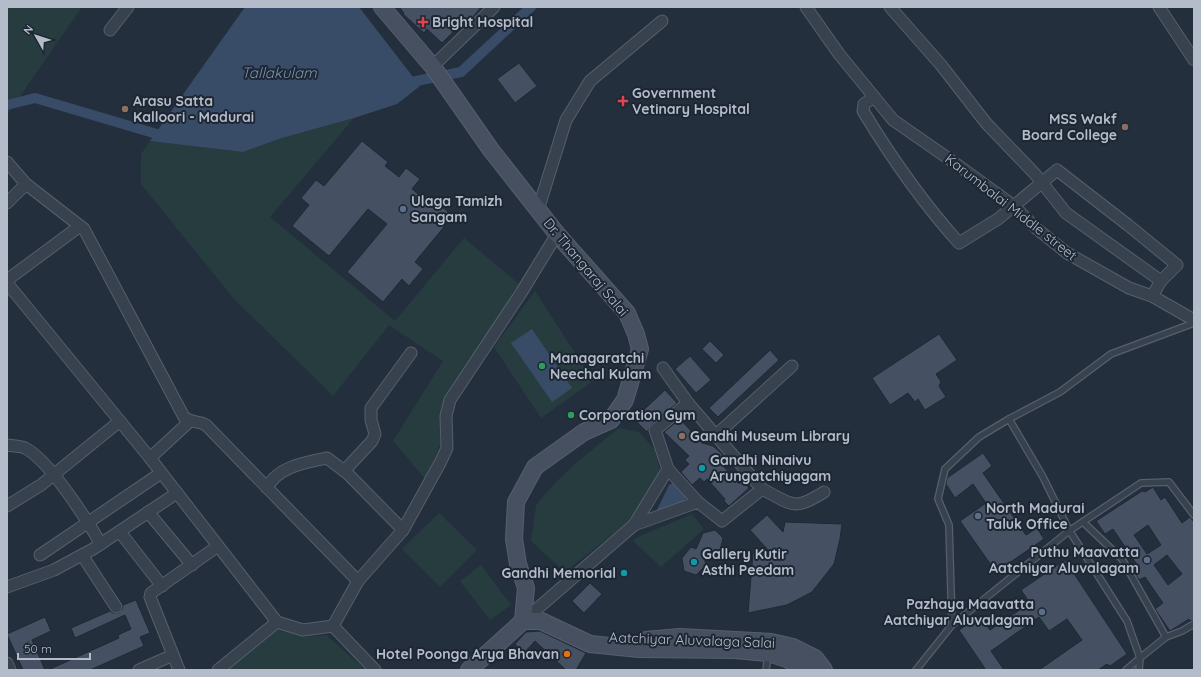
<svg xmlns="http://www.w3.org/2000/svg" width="1201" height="677" viewBox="0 0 1201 677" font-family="Quicksand,sans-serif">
<rect width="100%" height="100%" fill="#242f3e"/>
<g fill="#263c3f">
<polygon points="7,7 82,7 7,115"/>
<polygon points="354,118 270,217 395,321 464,238 519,284 441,407 440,445 425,479 393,441 443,361 389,325 333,396 234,299 141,184 141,154 150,141 243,152 282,138"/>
<polygon points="535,291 593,381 541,418 494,347"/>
<polygon points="619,428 639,432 657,452 660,476 628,522 565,572 531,541 536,505 555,483 577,462"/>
<polygon points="439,513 477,550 440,587 402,549"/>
<polygon points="692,514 704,529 661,567 633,541 640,536"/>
<polygon points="481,565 511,605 490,620 460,581"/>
<polygon points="280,628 304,637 326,635 366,670 226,670"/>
</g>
<g fill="#394c67">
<polygon points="245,7 359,7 420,86 397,104 354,118 282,138 243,152 150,141"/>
<polygon points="532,329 572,388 552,402 511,343"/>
<polygon points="673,483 686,495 685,501 655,514 669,485"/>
</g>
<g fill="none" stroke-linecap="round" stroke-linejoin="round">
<g stroke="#394c67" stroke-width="10">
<polyline points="403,86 416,81 461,72 531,7"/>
<polyline points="7,105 35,98 167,137"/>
</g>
</g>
<g fill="#455162" stroke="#1f2835" fill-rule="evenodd">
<polygon points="399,7 481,7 468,23 465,20 442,43 427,29 424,33 403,14 404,13"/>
<polygon points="519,63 537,86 515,103 497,79"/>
<polygon points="362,141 388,162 385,166 399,177 406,168 420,179 412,189 427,201 430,197 453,216 415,262 423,269 409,286 402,279 383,302 347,272 387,224 368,209 329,256 292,226 309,205 301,198 316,180 324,186"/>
<polygon points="939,334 957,360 936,374 941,382 939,386 946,397 925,410 918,399 915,402 908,393 890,405 872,378"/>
<polygon points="710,341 724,355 716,363 702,349"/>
<polygon points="770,350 779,360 718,417 709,408"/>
<polygon points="690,356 711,380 696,393 675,369"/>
<polygon points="665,390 677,403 651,425 647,432 634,419"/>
<polygon points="680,419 702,443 713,446 722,454 724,467 739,484 742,480 749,488 729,506 724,501 725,499 707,479 704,482 700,478 692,485 681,472 689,464 685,460 689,456 664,432"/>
<polygon points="983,453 992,466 983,473 1026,535 1037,528 1044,539 996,572 960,521 986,503 973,484 955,498 946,484 947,478"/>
<path d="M1153 487 1161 500 1165 497 1182 523 1190 517 1194 522V620L1190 621 1189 619 1170 631 1155 609 1163 603 1145 577 1139 580 1134 572 1140 569 1113 529 1105 534 1096 521 1142 491 1145 492ZM1148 525 1161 545 1147 554 1134 535ZM1167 555 1182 574 1168 585 1154 565Z"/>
<polygon points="767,515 783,532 785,522 842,524 840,539 834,564 812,592 787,605 748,613 753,553 769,551 750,530"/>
<polygon points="715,530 723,538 720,550 704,556 706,565 696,575 684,571 682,558 691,547 696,549 703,533"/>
<polygon points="1065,560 1127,654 1110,666 1107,664 1098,670 1039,670 1082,640 1067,619 1049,631 1039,617 991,651 1004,670 986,670 959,630 980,616 990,630 1030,603 1021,590"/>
<polygon points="590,583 602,594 584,613 572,601"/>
<polygon points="136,600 150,633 140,637 144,646 90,670 48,670 119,638 118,635 131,629 125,615 75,638 71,628 110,611 113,613 119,613 122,610 123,605"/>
<polygon points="45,617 51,631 32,640 45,670 23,670 7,634"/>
<polygon points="540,631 586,653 576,670 566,670 535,641 524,653 515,644 526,632"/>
</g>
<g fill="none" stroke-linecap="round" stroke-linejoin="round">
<g stroke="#565f6c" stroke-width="8">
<g id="lane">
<polyline points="1083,522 1122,559 1166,637 1182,631 1194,624"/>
<polyline points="952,625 949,525 938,499 945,469 979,437 1009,419"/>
<polyline points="766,670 768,655"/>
<polyline points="916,670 952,625 1069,531 1141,483 1169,482 1194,515"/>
<polyline points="1126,670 1140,658 1127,621 1069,530 1043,477 1009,419 1060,392 1111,354 1194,323"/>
<polyline points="1139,670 1140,658 1166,637"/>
</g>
</g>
<g stroke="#565f6c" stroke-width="13">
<g id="street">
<polyline points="806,7 839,54 893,120 952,161 1014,206 1037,229 1067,253 1129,288 1152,296 1194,320"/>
<polyline points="890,7 941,65 986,123 1035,174 1066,213 1161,281"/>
<polyline points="1159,7 1194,60"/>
<polyline points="110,30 128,7"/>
<polyline points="432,67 494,7"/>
<path d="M874 97 864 104 863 111C891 157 923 203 959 243L998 219 1057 170 1128 225 1177 265 1161 281 1152 296"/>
<polyline points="7,162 26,184"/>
<path d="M7 203 26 184 84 229 184 417C192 424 198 420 206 425L358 581 333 626 375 670"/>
<polyline points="538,210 566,120 590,81 662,21"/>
<polyline points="7,280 80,226"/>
<polyline points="7,283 150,458 277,622 303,630 333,626"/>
<polyline points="663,368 688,403"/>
<polyline points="716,435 792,366"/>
<path d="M7 445C13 446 20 446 25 448 49 460 87 520 101 544"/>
<polyline points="150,458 189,422"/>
<polyline points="668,469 698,502 722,521 762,489 688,403 655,430 668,469 634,525 698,502"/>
<polyline points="344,471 372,441 375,434 371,420 371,408 411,353"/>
<path d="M267 488C277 467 306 462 327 458L347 473 403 530"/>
<path d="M762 489C792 504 793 512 824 492"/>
<polyline points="7,506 41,485 120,421"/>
<polyline points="148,512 192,565"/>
<polyline points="120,532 162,586"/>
<polyline points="40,555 161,473"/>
<polyline points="82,555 116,607"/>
<polyline points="358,581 403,530 440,463 447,448 446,416 450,400 521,293 557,234"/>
<polyline points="7,587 54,570 93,549 177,493"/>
<polyline points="523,621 634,525"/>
<polyline points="7,663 10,670"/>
<polyline points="139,670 173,655"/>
<polyline points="179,670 150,597 151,593 218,546"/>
<polyline points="218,670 277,622"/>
</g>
</g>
<g stroke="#565f6c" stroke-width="18">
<g id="secondary">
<polyline points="382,7 433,67 491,150 557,234 627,313 636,334 640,349 625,400 611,420 584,432 535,467 516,502 514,539 518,564 526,588 523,621"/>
<polyline points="523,621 541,621 590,644 639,649 735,650 768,653 787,659 808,670"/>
<polyline points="646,640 680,637 771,642 793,647 815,658 824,670"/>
<polyline points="469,670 523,621"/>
</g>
</g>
<use href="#lane" stroke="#38414e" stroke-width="5.5"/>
<use href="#street" stroke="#38414e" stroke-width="11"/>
<use href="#secondary" stroke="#465061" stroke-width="16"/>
</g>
<g fill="#e0444e" stroke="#1d2633" stroke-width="1.5">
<path d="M421 16h4v4h4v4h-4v4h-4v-4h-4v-4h4z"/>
<path d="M621 95h4v4h4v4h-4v4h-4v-4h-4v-4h4z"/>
</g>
<g fill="#8d6e63" stroke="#1d2633" stroke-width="1.5">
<circle cx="125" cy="109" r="4"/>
<circle cx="1125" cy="127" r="4"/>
<circle cx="682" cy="436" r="4"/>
</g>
<g fill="#5c6f8a" stroke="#1d2633" stroke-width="1.5">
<circle cx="403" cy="209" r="4"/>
<circle cx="978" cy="516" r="4"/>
<circle cx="1147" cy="560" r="4"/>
<circle cx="1042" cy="612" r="4"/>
</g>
<g fill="#2e9e5b" stroke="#1d2633" stroke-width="1.5">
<circle cx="542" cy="366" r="4"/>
<circle cx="571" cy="415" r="4"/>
</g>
<g fill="#0f9aa8" stroke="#1d2633" stroke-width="1.5">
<circle cx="702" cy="468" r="4"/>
<circle cx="694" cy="562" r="4"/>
<circle cx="624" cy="573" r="4"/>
</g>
<circle fill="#e8710a" stroke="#1d2633" stroke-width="1.5" cx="567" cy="654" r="4"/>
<g text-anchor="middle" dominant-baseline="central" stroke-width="4" stroke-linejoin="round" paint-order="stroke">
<g font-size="14" font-weight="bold" fill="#b4bcc9" stroke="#1d2633" text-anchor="start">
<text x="432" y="22">Bright Hospital</text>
<text x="632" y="93">Government<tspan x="632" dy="16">Vetinary Hospital</tspan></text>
<text x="133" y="101">Arasu Satta<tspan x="133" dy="16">Kalloori - Madurai</tspan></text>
<text x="1117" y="119" text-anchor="end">MSS Wakf<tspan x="1117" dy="16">Board College</tspan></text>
<text x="411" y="201">Ulaga Tamizh<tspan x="411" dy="16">Sangam</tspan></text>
<text x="550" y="358">Managaratchi<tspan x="550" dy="16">Neechal Kulam</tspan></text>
<text x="579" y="415">Corporation Gym</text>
<text x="690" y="436">Gandhi Museum Library</text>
<text x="710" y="460">Gandhi Ninaivu<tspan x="710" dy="16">Arungatchiyagam</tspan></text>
<text x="986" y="508">North Madurai<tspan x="986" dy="16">Taluk Office</tspan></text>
<text x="1139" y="552" text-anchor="end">Puthu Maavatta<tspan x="1139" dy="16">Aatchiyar Aluvalagam</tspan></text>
<text x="702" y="554">Gallery Kutir<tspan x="702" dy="16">Asthi Peedam</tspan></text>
<text x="616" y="573" text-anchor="end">Gandhi Memorial</text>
<text x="1034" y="604" text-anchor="end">Pazhaya Maavatta<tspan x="1034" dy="16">Aatchiyar Aluvalagam</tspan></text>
<text x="559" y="654" text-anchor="end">Hotel Poonga Arya Bhavan</text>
</g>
<g font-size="14" fill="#b4bcc9" stroke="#1d2633">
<text transform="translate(1011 207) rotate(38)">Karumbalai Middle street</text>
<text transform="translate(586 267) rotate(50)">Dr. Thangaraj Salai</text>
<text transform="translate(692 640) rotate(2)">Aatchiyar Aluvalaga Salai</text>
</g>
<g font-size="15" font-style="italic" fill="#7c92b1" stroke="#1d2633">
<text x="279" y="72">Tallakulam</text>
</g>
</g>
<rect width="1201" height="677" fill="none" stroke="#b4bcc9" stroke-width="16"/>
<g transform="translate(36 36) rotate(309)" stroke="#1d2633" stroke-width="3" paint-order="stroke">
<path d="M0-3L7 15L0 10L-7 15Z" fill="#b4bcc9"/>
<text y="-6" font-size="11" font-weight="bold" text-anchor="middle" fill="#b4bcc9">N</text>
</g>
<path d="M18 653v6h72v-6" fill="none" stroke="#b4bcc9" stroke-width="2"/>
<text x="24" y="653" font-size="12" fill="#b4bcc9" stroke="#1d2633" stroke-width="3" paint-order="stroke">50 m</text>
</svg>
